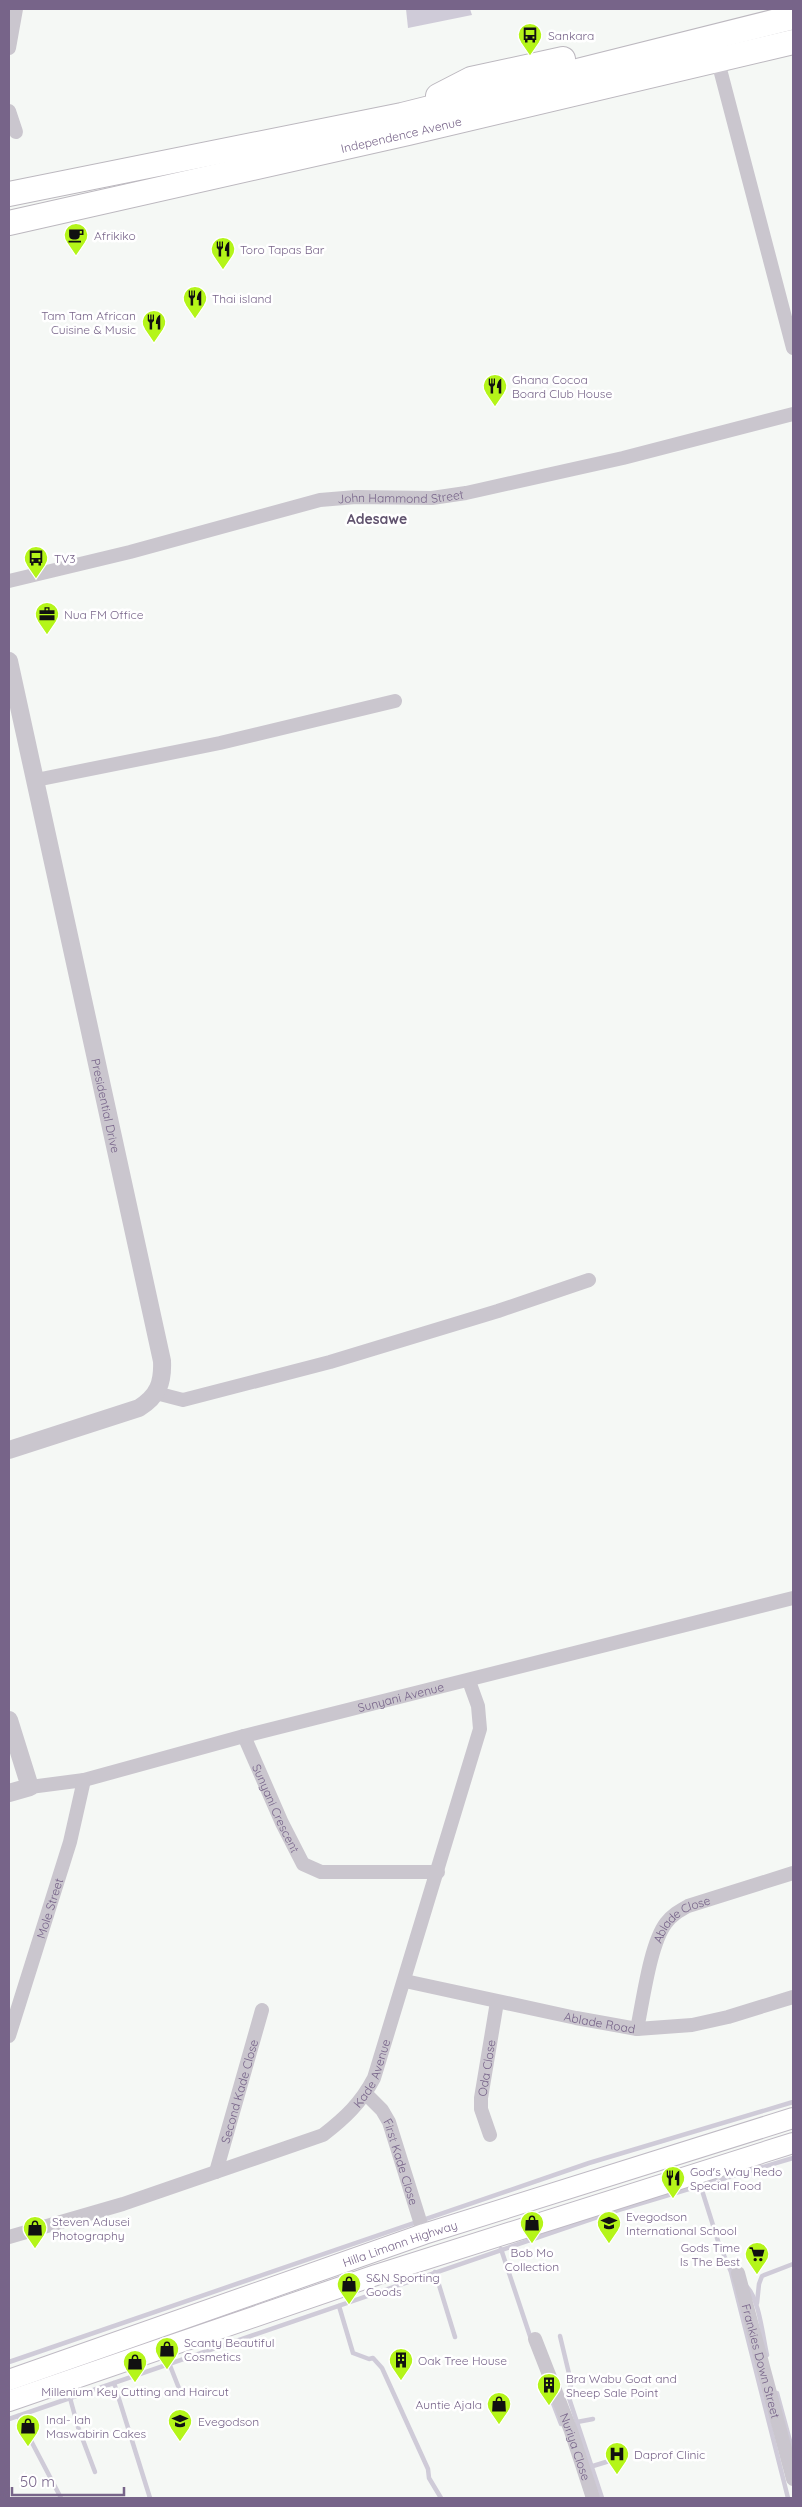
<svg xmlns="http://www.w3.org/2000/svg" width="802" height="2507" viewBox="0 0 802 2507" font-family="Quicksand,sans-serif">
<rect width="100%" height="100%" fill="#f5f8f5"/>
<polygon fill="#cfcbd8" points="406,9 470,9 472,15 408,28"/>
<g fill="none" stroke-linecap="round" stroke-linejoin="round">
<g stroke="#cfcbd8" stroke-width="4.5">
<polyline points="700,2184 718,2241 731,2272 788,2498"/>
<polyline points="501,2249 531,2339"/>
<polyline points="435,2272 455,2337"/>
<path d="M746 2286C759 2297 763 2338 767 2355"/>
<polyline points="757,2303 759,2284 762,2276 793,2264"/>
<polyline points="339,2306 353,2353 369,2359 373,2358 382,2368 428,2469 429,2478 441,2498"/>
<polyline points="560,2336 571,2382 569,2398 602,2498"/>
<polyline points="9,2362 589,2163 793,2102"/>
<polyline points="169,2363 182,2396"/>
<polyline points="544,2380 561,2424"/>
<polyline points="114,2383 150,2498"/>
<polyline points="777,2393 793,2452"/>
<polyline points="70,2398 78,2427 95,2472"/>
<polyline points="18,2416 61,2498"/>
<polyline points="9,2419 615,2211 793,2158"/>
<polyline points="577,2422 593,2419"/>
<polyline points="593,2466 619,2458"/>
</g>
<g stroke="#bfbac4" stroke-width="22">
<g id="secondary">
<path id="s14" d="M9 2380 424 2234 793 2118"/>
<polyline points="9,2401 376,2275 793,2143"/>
</g>
</g>
<g stroke="#bcb8bf" stroke-width="26">
<g id="trunk">
<polyline points="438,96 471,79 563,59"/>
<polyline points="9,194 402,115 793,17"/>
<path id="s15" d="M9 223 408 133 793 42"/>
</g>
</g>
<g stroke="#cac6ce" stroke-width="14">
<polyline points="9,48 16,9"/>
<polyline points="721,73 793,348"/>
<polyline points="9,111 16,132"/>
<path id="s1" d="M9 581 130 552 320 500 356 497 432 498 466 493 623 458 793 414"/>
<polyline points="36,780 220,743 395,701"/>
<polyline points="156,1393 183,1400 330,1362 498,1311 589,1280"/>
<path id="s2" d="M244 1736 282 1823 303 1864 321 1872H438"/>
<path id="s3" d="M30 1787 84 1780 244 1736 793 1598"/>
<path id="s4" d="M405 1981 576 2018 637 2029 692 2025 728 2017 793 1997"/>
<path id="s5" d="M637 2029C643 2001 650 1944 666 1923 672 1915 679 1911 688 1906L793 1873"/>
<path id="s6" d="M9 2036 70 1842 84 1780"/>
<path id="s7" d="M366 2094 382 2110 389 2122 424 2234"/>
<path id="s8" d="M490 2135 481 2109V2098L497 2002"/>
<path id="s9" d="M216 2172 262 2010"/>
<path id="s10" d="M9 2237 123 2204 323 2135C345 2118 361 2103 374 2078L480 1729 478 1706 469 1681"/>
<path id="s11" d="M738 2273 793 2479"/>
<path id="s12" d="M535 2339 571 2431 593 2498"/>
</g>
<g stroke="#cac6ce" stroke-width="18">
<path id="s13" d="M9 661 162 1361C163 1383 158 1396 139 1408L9 1450"/>
<polyline points="9,1720 30,1787 9,1793"/>
</g>
<use href="#secondary" stroke="#fff" stroke-width="20"/>
<use href="#trunk" stroke="#fff" stroke-width="24"/>
</g>
<defs>
<g id="bus-pin" transform="scale(1.25)"><path d="M0 17L-7.5 6A9.5 9.5 0 1 1 7.5 6Z" fill="#b4f519" stroke="#fff"/><path d="M-5-6H5V4H4V6H2V4H-2V6H-4V4H-5ZM-3.5-4V0h7V-4ZM-3.5 1.2v1.5H-2V1.2ZM2 1.2v1.5H3.5V1.2Z" fill="#111"/></g>
<g id="cafe-pin" transform="scale(1.25)"><path d="M0 17L-7.5 6A9.5 9.5 0 1 1 7.5 6Z" fill="#b4f519" stroke="#fff"/><path d="M-5.5-4.5H6V0H3Q3 3.5 0 3.5H-2.5Q-5.5 3.5-5.5 0ZM3-3.2v2h1.7v-2ZM-6 4.5H4V6H-6Z" fill="#111"/></g>
<g id="restaurant-pin" transform="scale(1.25)"><path d="M0 17L-7.5 6A9.5 9.5 0 1 1 7.5 6Z" fill="#b4f519" stroke="#fff"/><path d="M-5-6h1v4h1v-4h1v4h1v-4h1v5L-1.5 .5V6h-2V.5L-5-1ZM5-6V6H3V1.5H1.5Q1.5-4 5-6Z" fill="#111"/></g>
<g id="office-pin" transform="scale(1.25)"><path d="M0 17L-7.5 6A9.5 9.5 0 1 1 7.5 6Z" fill="#b4f519" stroke="#fff"/><path d="M-6-3h4V-5.5h4V-3h4V5H-6ZM-1-4.5V-3h2v-1.5ZM-6 0V1H6V0Z" fill="#111"/></g>
<g id="shop-pin" transform="scale(1.25)"><path d="M0 17L-7.5 6A9.5 9.5 0 1 1 7.5 6Z" fill="#b4f519" stroke="#fff"/><path d="M-5-2.5h2.3a2.7 3.5 0 0 1 5.4 0H5L5.5 6h-11ZM-1.5-2.5h3a1.5 2.3 0 0 0-3 0Z" fill="#111"/></g>
<g id="school-pin" transform="scale(1.25)"><path d="M0 17L-7.5 6A9.5 9.5 0 1 1 7.5 6Z" fill="#b4f519" stroke="#fff"/><path d="M0-5L7-2L0 1L-7-2ZM-4 1L0 2.5L4 1V4Q0 6-4 4Z" fill="#111"/></g>
<g id="supermarket-pin" transform="scale(1.25)"><path d="M0 17L-7.5 6A9.5 9.5 0 1 1 7.5 6Z" fill="#b4f519" stroke="#fff"/><path d="M-6-5.5h2.5l.6 2H6L4.5 2H-2.5L-4.4-4H-6ZM-1.5 3.2a1.3 1.3 0 1 0 .1 0ZM3 3.2a1.3 1.3 0 1 0 .1 0Z" fill="#111"/></g>
<g id="building-pin" transform="scale(1.25)"><path d="M0 17L-7.5 6A9.5 9.5 0 1 1 7.5 6Z" fill="#b4f519" stroke="#fff"/><path d="M-4-6H4V6H1V3H-1V6H-4ZM-2.5-4.3h1.7v1.8h-1.7ZM.8-4.3h1.7v1.8H.8ZM-2.5-1h1.7V.8h-1.7ZM.8-1h1.7V.8H.8Z" fill="#111"/></g>
<g id="hospital-pin" transform="scale(1.25)"><path d="M0 17L-7.5 6A9.5 9.5 0 1 1 7.5 6Z" fill="#b4f519" stroke="#fff"/><path d="M-5-5h3v3.5h4V-5h3V5h-3V1.5h-4V5h-3Z" fill="#111"/></g>
</defs>
<g fill-rule="evenodd">
<use href="#bus-pin" x="530" y="35"/>
<use href="#cafe-pin" x="76" y="235"/>
<use href="#restaurant-pin" x="223" y="249"/>
<use href="#restaurant-pin" x="195" y="298"/>
<use href="#restaurant-pin" x="154" y="322"/>
<use href="#restaurant-pin" x="495" y="386"/>
<use href="#bus-pin" x="36" y="558"/>
<use href="#office-pin" x="47" y="614"/>
<use href="#restaurant-pin" x="673" y="2178"/>
<use href="#shop-pin" x="532" y="2223"/>
<use href="#school-pin" x="609" y="2223"/>
<use href="#shop-pin" x="35" y="2228"/>
<use href="#supermarket-pin" x="757" y="2254"/>
<use href="#shop-pin" x="349" y="2284"/>
<use href="#shop-pin" x="167" y="2349"/>
<use href="#building-pin" x="401" y="2360"/>
<use href="#shop-pin" x="135" y="2362"/>
<use href="#building-pin" x="549" y="2385"/>
<use href="#shop-pin" x="499" y="2404"/>
<use href="#school-pin" x="180" y="2421"/>
<use href="#shop-pin" x="28" y="2426"/>
<use href="#hospital-pin" x="617" y="2454"/>
</g>
<g text-anchor="middle" dominant-baseline="central" stroke-width="5" stroke-linejoin="round" paint-order="stroke">
<g font-size="12" fill="#776489" stroke="#fff" text-anchor="start">
<text x="548" y="35">Sankara</text>
<text x="94" y="235">Afrikiko</text>
<text x="240" y="249">Toro Tapas Bar</text>
<text x="212" y="298">Thai island</text>
<text x="136" y="315" text-anchor="end">Tam Tam African<tspan x="136" dy="14">Cuisine &amp; Music</tspan></text>
<text x="512" y="379">Ghana Cocoa<tspan x="512" dy="14">Board Club House</tspan></text>
<text x="54" y="558">TV3</text>
<text x="64" y="614">Nua FM Office</text>
<text x="690" y="2171">God's Way Redo<tspan x="690" dy="14">Special Food</tspan></text>
<text x="626" y="2216">Evegodson<tspan x="626" dy="14">International School</tspan></text>
<text x="52" y="2221">Steven Adusei<tspan x="52" dy="14">Photography</tspan></text>
<text x="740" y="2247" text-anchor="end">Gods Time<tspan x="740" dy="14">Is The Best</tspan></text>
<text x="532" y="2252" text-anchor="middle">Bob Mo<tspan x="532" dy="14">Collection</tspan></text>
<text x="366" y="2277">S&amp;N Sporting<tspan x="366" dy="14">Goods</tspan></text>
<text x="184" y="2342">Scanty Beautiful<tspan x="184" dy="14">Cosmetics</tspan></text>
<text x="418" y="2360">Oak Tree House</text>
<text x="566" y="2378">Bra Wabu Goat and<tspan x="566" dy="14">Sheep Sale Point</tspan></text>
<text x="135" y="2391" text-anchor="middle">Millenium Key Cutting and Haircut</text>
<text x="482" y="2404" text-anchor="end">Auntie Ajala</text>
<text x="46" y="2419">Inal- lah<tspan x="46" dy="14">Maswabirin Cakes</tspan></text>
<text x="198" y="2421">Evegodson</text>
<text x="634" y="2454">Daprof Clinic</text>
</g>
<g font-size="12" fill="#776489" stroke="#fff">
<text stroke="none"><textPath href="#s15" startOffset="402">Independence Avenue</textPath></text>
<text stroke="none"><textPath href="#s1" startOffset="402">John Hammond Street</textPath></text>
<text stroke="none"><textPath href="#s13" startOffset="455">Presidential Drive</textPath></text>
<text stroke="none"><textPath href="#s3" startOffset="382">Sunyani Avenue</textPath></text>
<text stroke="none"><textPath href="#s2" startOffset="79">Sunyani Crescent</textPath></text>
<text stroke="none"><textPath href="#s6" startOffset="134">Mole Street</textPath></text>
<text stroke="none"><textPath href="#s5" startOffset="125">Ablade Close</textPath></text>
<text stroke="none"><textPath href="#s4" startOffset="199">Ablade Road</textPath></text>
<text stroke="none"><textPath href="#s8" startOffset="69">Oda Close</textPath></text>
<text stroke="none"><textPath href="#s10" startOffset="411">Kade Avenue</textPath></text>
<text stroke="none"><textPath href="#s9" startOffset="84">Second Kade Close</textPath></text>
<text stroke="none"><textPath href="#s7" startOffset="78">First Kade Close</textPath></text>
<text stroke="none"><textPath href="#s14" startOffset="414">Hilla Limann Highway</textPath></text>
<text stroke="none"><textPath href="#s11" startOffset="91">Frankies Down Street</textPath></text>
<text stroke="none"><textPath href="#s12" startOffset="115">Nuriya Close</textPath></text>
</g>
<g font-size="14" font-weight="bold" fill="#60536e" stroke="#fff">
<text x="377" y="519">Adesawe</text>
</g>
</g>
<rect width="802" height="2507" fill="none" stroke="#776489" stroke-width="20"/>
<path d="M12 2487v8h112v-8" fill="none" stroke="#776489" stroke-width="2.5"/>
<text x="20" y="2487" font-size="15" fill="#776489" stroke="#ffffff" stroke-width="4" paint-order="stroke">50 m</text>
</svg>
